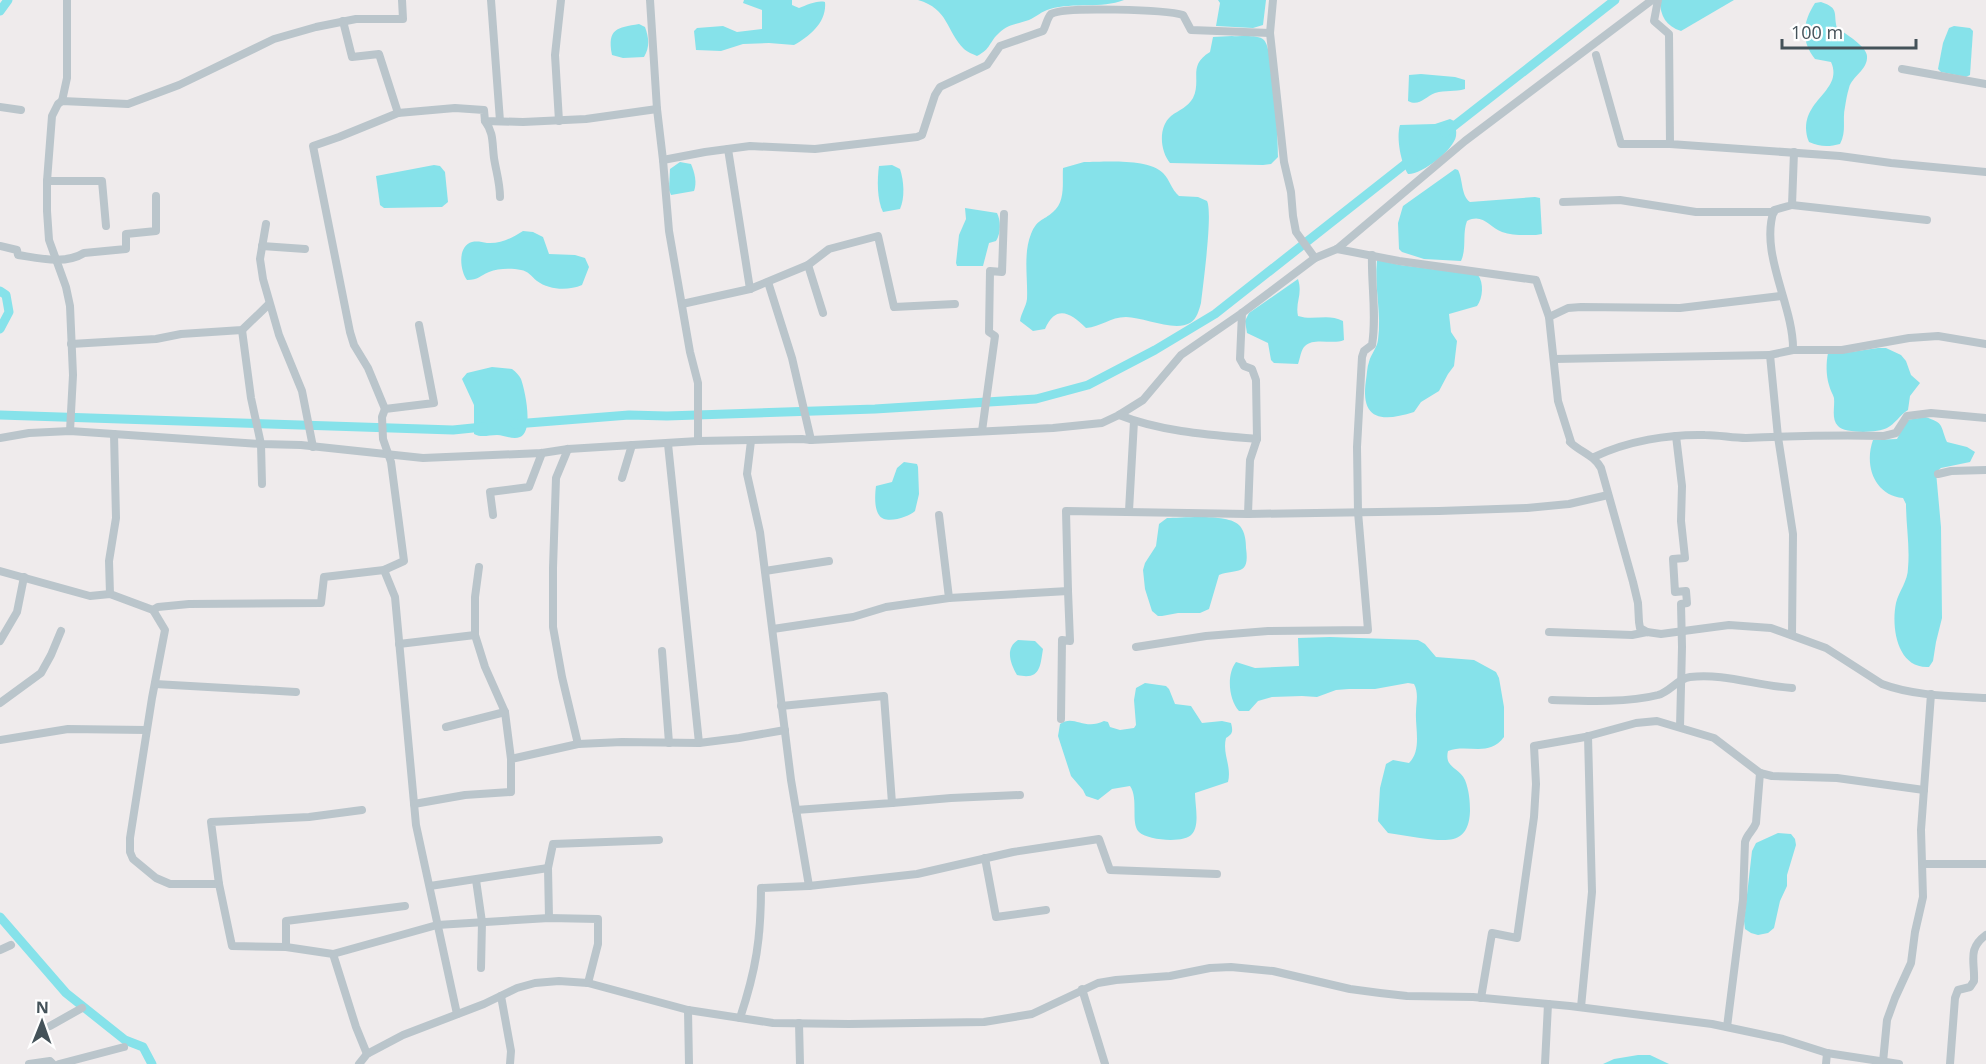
<svg xmlns="http://www.w3.org/2000/svg" width="1986" height="1064" viewBox="0 0 1986 1064" font-family="'Open Sans',sans-serif">
<rect width="100%" height="100%" fill="#efebec"/>
<g fill="#86e2ea">
<path d="M744 0H792V5L799 8C807 5 817 0 825 2 827 22 810 36 794 45L769 43 743 44 721 51 696 50 694 31 697 28 723 26 737 32 762 29V10L743 3Z"/>
<path d="M918 0H1124C1101 9 1074 2 1050 9 1042 11 1036 17 1029 20 1018 24 1008 24 999 33 989 42 991 49 977 56 973 54 967 52 964 49 946 31 949 9 918 0Z"/>
<polygon points="1218,0 1266,0 1263,25 1253,28 1216,26 1220,3"/>
<path d="M1660 0H1734L1681 31C1666 26 1660 16 1660 0Z"/>
<path d="M1821 2C1840 8 1833 14 1837 28 1845 33 1867 47 1867 56 1868 70 1852 76 1849 88 1847 94 1846 101 1845 107 1842 120 1847 131 1840 144 1829 147 1820 147 1809 142 1794 101 1845 93 1831 62L1815 59C1801 41 1802 23 1815 3Z"/>
<path d="M639 24 645 27C649 38 650 47 644 57L623 58 612 55C607 28 617 28 639 24Z"/>
<polygon points="1954,26 1970,28 1973,31 1970,75 1966,77 1941,72 1938,69 1943,43 1949,28"/>
<path d="M1232 36C1240 37 1257 34 1264 40 1274 50 1278 139 1278 157L1271 164 1263 165 1170 163C1160 151 1158 127 1171 116 1179 110 1188 107 1193 98 1202 79 1187 66 1210 52L1213 37Z"/>
<path d="M1421 74 1455 77 1465 80V89C1455 92 1445 90 1435 93 1425 97 1419 107 1408 101L1409 75Z"/>
<path d="M1450 119 1454 121C1455 126 1457 131 1456 136 1454 150 1421 175 1408 174 1401 163 1396 138 1400 125L1435 124Z"/>
<path d="M680 162 691 164C695 173 697 183 694 191L671 195 669 190 670 169Z"/>
<path d="M1084 162C1104 162 1148 158 1163 173 1170 180 1171 189 1179 196L1198 197 1207 201C1213 213 1203 285 1201 303 1199 310 1197 319 1190 323 1174 332 1143 317 1126 317 1110 317 1101 327 1086 328 1071 313 1056 304 1045 329L1033 331 1020 321C1021 313 1026 307 1027 299 1028 278 1023 254 1031 234 1037 219 1043 221 1053 212 1066 201 1062 182 1063 168Z"/>
<polygon points="434,165 440,166 445,172 448,202 442,207 384,208 380,205 376,176"/>
<path d="M892 165 900 169C904 181 905 198 900 209L883 212C877 200 877 180 879 166Z"/>
<path d="M1455 169 1458 170C1463 179 1461 196 1470 202L1535 197 1540 198 1542 234 1536 235C1526 235 1512 236 1502 232 1489 227 1483 213 1467 221 1462 234 1467 248 1461 261L1424 259 1402 252 1399 249 1398 223 1403 206Z"/>
<path d="M965 208 997 213C1001 221 1001 233 996 241L989 243 983 266H957L956 263 959 235 966 219Z"/>
<path d="M523 231 533 232 543 237 549 254 575 255 585 258 589 267 582 285C568 291 549 290 537 281 531 276 528 271 521 270 512 268 498 268 489 272 479 276 479 280 467 280 460 271 457 246 472 242 477 241 482 242 487 243 501 244 512 238 523 231Z"/>
<path d="M1377 260 1400 265 1478 275C1484 283 1483 298 1477 306L1449 314 1451 332 1457 341 1454 366 1448 374 1439 391 1421 402 1414 412C1382 422 1360 421 1366 380 1367 374 1367 367 1369 362 1371 354 1377 348 1378 340 1382 314 1374 287 1377 260Z"/>
<path d="M1298 279C1303 295 1295 302 1298 316 1314 321 1328 313 1343 321L1344 340C1333 345 1314 337 1305 346 1301 349 1300 359 1298 364L1274 363 1271 360 1268 343 1247 333 1245 321 1249 313Z"/>
<path d="M1878 348H1886L1901 355 1906 361 1911 375 1920 383 1910 396 1908 410C1900 415 1895 424 1887 428 1878 433 1845 434 1838 426 1831 419 1835 407 1834 398 1833 394 1830 390 1829 385 1826 375 1826 363 1828 353H1844Z"/>
<path d="M492 367 512 369C516 372 519 375 521 379 525 390 534 431 520 437 513 440 504 435 497 435 488 435 482 438 474 434V405L462 379 467 373Z"/>
<path d="M1925 417C1945 423 1940 426 1947 442L1967 447 1975 452 1970 462 1941 468 1936 472 1941 527 1942 618 1936 642 1933 661 1929 667C1897 669 1891 627 1896 603 1899 591 1908 581 1908 568 1910 547 1906 525 1906 504L1903 498C1874 495 1864 465 1873 440L1897 439 1907 420Z"/>
<path d="M904 462 917 464 918 467 919 494 915 511C909 517 885 525 879 515 874 508 875 494 876 486L892 482 897 468Z"/>
<path d="M1167 518C1183 518 1229 513 1240 526 1245 532 1246 541 1246 548 1250 577 1237 568 1219 575L1209 609 1200 613H1178L1162 616H1158L1152 611 1145 589 1143 570 1145 563 1156 546 1159 524Z"/>
<path d="M1330 637 1418 640 1425 644 1436 657 1474 660 1496 672 1499 678 1504 707V737C1488 758 1468 743 1448 751 1444 768 1459 767 1465 780 1469 790 1470 801 1470 811 1469 846 1445 841 1420 838 1409 836 1399 835 1388 833L1378 821 1380 788 1386 764 1393 760 1409 763C1422 750 1415 728 1416 712 1416 703 1419 693 1414 684L1408 683 1375 689H1349L1336 690 1317 697 1302 696 1272 697 1258 701 1249 711H1239C1229 700 1226 675 1236 662L1255 668 1299 666 1298 638Z"/>
<path d="M1018 640 1035 641 1043 649C1040 668 1040 680 1017 675 1010 663 1005 648 1018 640Z"/>
<path d="M1145 683 1166 686 1169 689 1175 704 1191 706 1202 723 1222 721 1231 723C1233 731 1233 734 1226 738 1222 754 1232 766 1228 782L1195 793C1195 805 1200 825 1192 834 1184 844 1147 840 1139 832 1130 823 1139 799 1130 786L1112 789 1098 800 1086 796 1083 790 1071 776 1058 736 1060 724C1074 714 1084 731 1104 721L1108 722 1110 727 1120 730 1134 728 1136 725 1134 700 1136 688Z"/>
<polygon points="1778,833 1791,834 1795,839 1796,845 1787,875 1787,886 1780,901 1774,928 1768,933 1758,935 1751,933 1745,929 1744,921 1752,851 1756,843"/>
<polygon points="1638,1055 1650,1055 1669,1064 1603,1064 1614,1059"/>
</g>
<g fill="none" stroke-linecap="round" stroke-linejoin="round">
<g stroke="#86e2ea" stroke-width="9">
<polyline points="0,11 8,0"/>
<polyline points="1445,133 1615,0"/>
<polyline points="0,291 6,295 9,312 0,329"/>
<polyline points="0,415 453,430 483,427"/>
<polyline points="515,424 629,415 667,416 875,409 1036,399 1088,385 1155,350 1215,314 1413,158"/>
<polyline points="0,917 66,993 125,1040 143,1047 152,1064"/>
</g>
<g stroke="#bac5cb" stroke-width="8">
<polyline points="491,0 500,121"/>
<polyline points="650,0 657,109 663,160 669,231 690,352 698,383 698,441"/>
<polyline points="1273,0 1270,33 1284,162 1291,192 1293,216 1296,232 1315,258"/>
<polyline points="1658,0 1654,21 1669,34 1670,144 1840,156 1891,163 1986,172"/>
<polyline points="343,21 352,57 379,54 398,113 455,108 484,110 485,121 523,122 586,119 657,109"/>
<polyline points="1596,55 1621,144 1670,144"/>
<polyline points="1902,69 1986,84"/>
<polyline points="62,101 67,78 67,0"/>
<polyline points="0,107 21,110"/>
<path d="M485 121C494 133 492 143 494 158 496 171 500 183 500 197"/>
<polyline points="559,121 555,55 561,0"/>
<polyline points="728,149 750,289"/>
<path d="M663 160 705 152 750 146 815 149 917 137 922 135 935 95 940 87 987 65 1000 46 1043 31C1046 26 1047 18 1051 14 1064 6 1167 10 1183 15L1191 30 1270 33"/>
<polyline points="47,181 102,181 106,226"/>
<polyline points="1563,202 1620,200 1696,212 1774,212"/>
<polyline points="1792,205 1927,220"/>
<polyline points="266,224 260,259 263,279 279,335 302,391 313,447"/>
<path d="M0 246 17 250 18 255C38 258 65 265 84 253L126 249V234L156 231V196"/>
<polyline points="262,246 305,249"/>
<polyline points="1337,249 1399,261 1536,280 1549,317 1558,401 1571,442"/>
<polyline points="808,265 823,313"/>
<polyline points="768,282 792,358 811,440"/>
<polyline points="682,304 750,289 808,265 829,249 878,236 894,307 955,304"/>
<polyline points="1242,313 1240,359 1244,366 1252,369 1256,380 1257,439 1250,460 1248,514"/>
<polyline points="1549,317 1568,308 1581,307 1680,308 1781,296"/>
<polyline points="242,330 251,398 261,444 262,484"/>
<polyline points="71,344 156,339 181,334 242,330 269,304"/>
<polyline points="1793,350 1842,350 1909,338 1938,336 1986,344"/>
<polyline points="1554,359 1770,355"/>
<polyline points="385,409 368,368 354,345 350,332 313,146 339,137 398,113"/>
<path d="M1119 415C1162 432 1211 435 1257 439"/>
<polyline points="70,431 73,375 70,306 66,287 49,240 47,211 47,181 52,116 58,104 62,101 128,104 179,85 274,39 316,27 356,19 403,19 402,0"/>
<polyline points="982,431 995,336 989,332 990,271 1002,272 1004,214"/>
<polyline points="1676,436 1682,486 1681,521 1685,558 1673,559 1675,592 1686,591 1687,603 1681,604 1682,647 1680,727"/>
<polyline points="0,438 29,433 70,431 261,444 301,445 423,458 542,453 568,449 698,441 802,439 811,440 1053,428 1102,423 1119,415 1143,400 1181,355 1242,313 1315,258 1337,249 1465,141 1652,0"/>
<path d="M1570 442C1580 452 1594 455 1601 468L1633 582 1638 603 1639 622 1640 628 1647 632"/>
<polyline points="668,444 699,743"/>
<polyline points="568,449 556,478 553,568 553,627 562,677 578,744"/>
<path d="M1594 457C1627 441 1669 434 1705 435 1719 435 1733 438 1746 438 1792 436 1838 435 1884 436L1896 433 1907 416 1931 413 1986 418"/>
<polyline points="1938,474 1951,471 1986,470"/>
<polyline points="622,478 632,445"/>
<polyline points="1129,511 1134,421"/>
<polyline points="493,515 490,492 529,487 542,453"/>
<polyline points="479,567 475,597 475,635 485,667 505,712 511,759"/>
<polyline points="384,570 395,597 416,825 457,1014"/>
<polyline points="0,571 90,596 110,594 153,610 158,607 189,604 321,603 324,577 384,570 404,561 391,462 383,439 382,417 385,409 434,403 419,325"/>
<polyline points="765,571 829,561"/>
<polyline points="110,594 109,561 116,518 114,434"/>
<polyline points="949,598 1068,591 1066,511 1248,514 1439,511 1527,508 1569,504 1608,495"/>
<polyline points="153,610 165,630 152,698 130,838 130,852 133,859 156,878 170,884 219,884 232,946 286,947 333,954 356,1027 367,1054"/>
<polyline points="773,629 853,617 886,607 949,598 939,515"/>
<path d="M1549 632 1632 635 1647 632 1661 634 1729 625 1771 628 1826 648 1882 684C1914 696 1952 696 1986 698"/>
<path d="M1792 635 1793 534 1778 437 1770 355 1793 350C1794 306 1759 254 1774 210L1792 205 1794 152"/>
<polyline points="0,641 17,612 24,577"/>
<polyline points="399,644 475,635"/>
<path d="M1136 647 1206 636 1268 631 1368 630 1358 512 1357 447 1362 357 1364 351 1372 345C1377 315 1371 285 1372 255"/>
<polyline points="662,651 669,743"/>
<polyline points="155,684 296,692"/>
<path d="M1552 700C1584 701 1627 703 1658 695 1671 691 1677 679 1690 677 1725 673 1757 686 1792 688"/>
<polyline points="0,703 41,673 51,655 61,631"/>
<polyline points="781,706 884,696 892,803 796,810"/>
<polyline points="1061,719 1062,640 1070,641 1068,591"/>
<polyline points="446,727 505,712"/>
<polyline points="0,740 68,729 146,730"/>
<polyline points="892,803 951,798 1020,795"/>
<polyline points="414,804 465,795 511,792 511,759 578,744 622,742 699,743 739,738 785,730"/>
<polyline points="985,858 996,917 1046,910"/>
<polyline points="1923,864 1986,864"/>
<polyline points="476,880 482,922 481,968"/>
<polyline points="219,884 211,822 309,817 362,810"/>
<polyline points="430,886 548,868"/>
<polyline points="809,886 917,874 1013,852 1099,839 1110,870 1217,874"/>
<polyline points="549,918 548,868 553,844 659,840"/>
<polyline points="286,947 286,921 405,906"/>
<polyline points="0,950 11,945"/>
<polyline points="333,954 437,925 549,918 598,919 598,944 588,983"/>
<polyline points="1082,989 1105,1064"/>
<polyline points="501,996 511,1051 510,1064"/>
<polyline points="1481,998 1492,933 1517,938 1534,817 1536,784 1534,746 1585,737 1636,723 1657,721 1714,738 1760,773 1772,776 1837,778 1924,790"/>
<polyline points="1581,1007 1592,892 1588,736"/>
<polyline points="688,1010 689,1064"/>
<path d="M740 1018C756 970 761 938 761 888L809 886 791 780 760 532 747 474 751 441"/>
<polyline points="799,1023 800,1064"/>
<polyline points="50,1026 82,1008"/>
<path d="M1727 1027 1743 900 1745 842C1747 834 1753 831 1756 823L1760 773"/>
<polyline points="1883,1062 1887,1020 1895,998 1911,963 1915,932 1923,897 1921,830 1931,694"/>
<polyline points="29,1064 50,1061 53,1064"/>
<polyline points="59,1064 124,1047"/>
<polyline points="359,1064 367,1054 403,1035 484,1004 517,988 535,983 559,981 588,983 688,1010 773,1023 849,1024 984,1022 1032,1014 1098,983 1116,980 1170,976 1210,968 1231,967 1273,971 1350,989 1380,993 1407,996 1473,997 1570,1006 1712,1024 1783,1039 1827,1053 1899,1064"/>
<polyline points="1545,1064 1548,1004"/>
<polyline points="1826,1064 1827,1053"/>
<path d="M1950 1064 1955 998 1958 990 1970 987 1974 981C1975 961 1967 949 1986 935"/>
</g>
</g>
<g transform="translate(42 1022) rotate(1)" stroke="#ffffff" stroke-width="4.5" paint-order="stroke">
<path d="M0-4.5L10 22L0 15L-10 22Z" fill="#445259"/>
<text y="-9" font-size="16" font-weight="bold" text-anchor="middle" fill="#445259">N</text>
</g>
<path d="M1782 39v9h134v-9" fill="none" stroke="#445259" stroke-width="3"/>
<text x="1791" y="39" font-size="18" fill="#445259" stroke="#ffffff" stroke-width="4.5" paint-order="stroke">100 m</text>
</svg>
